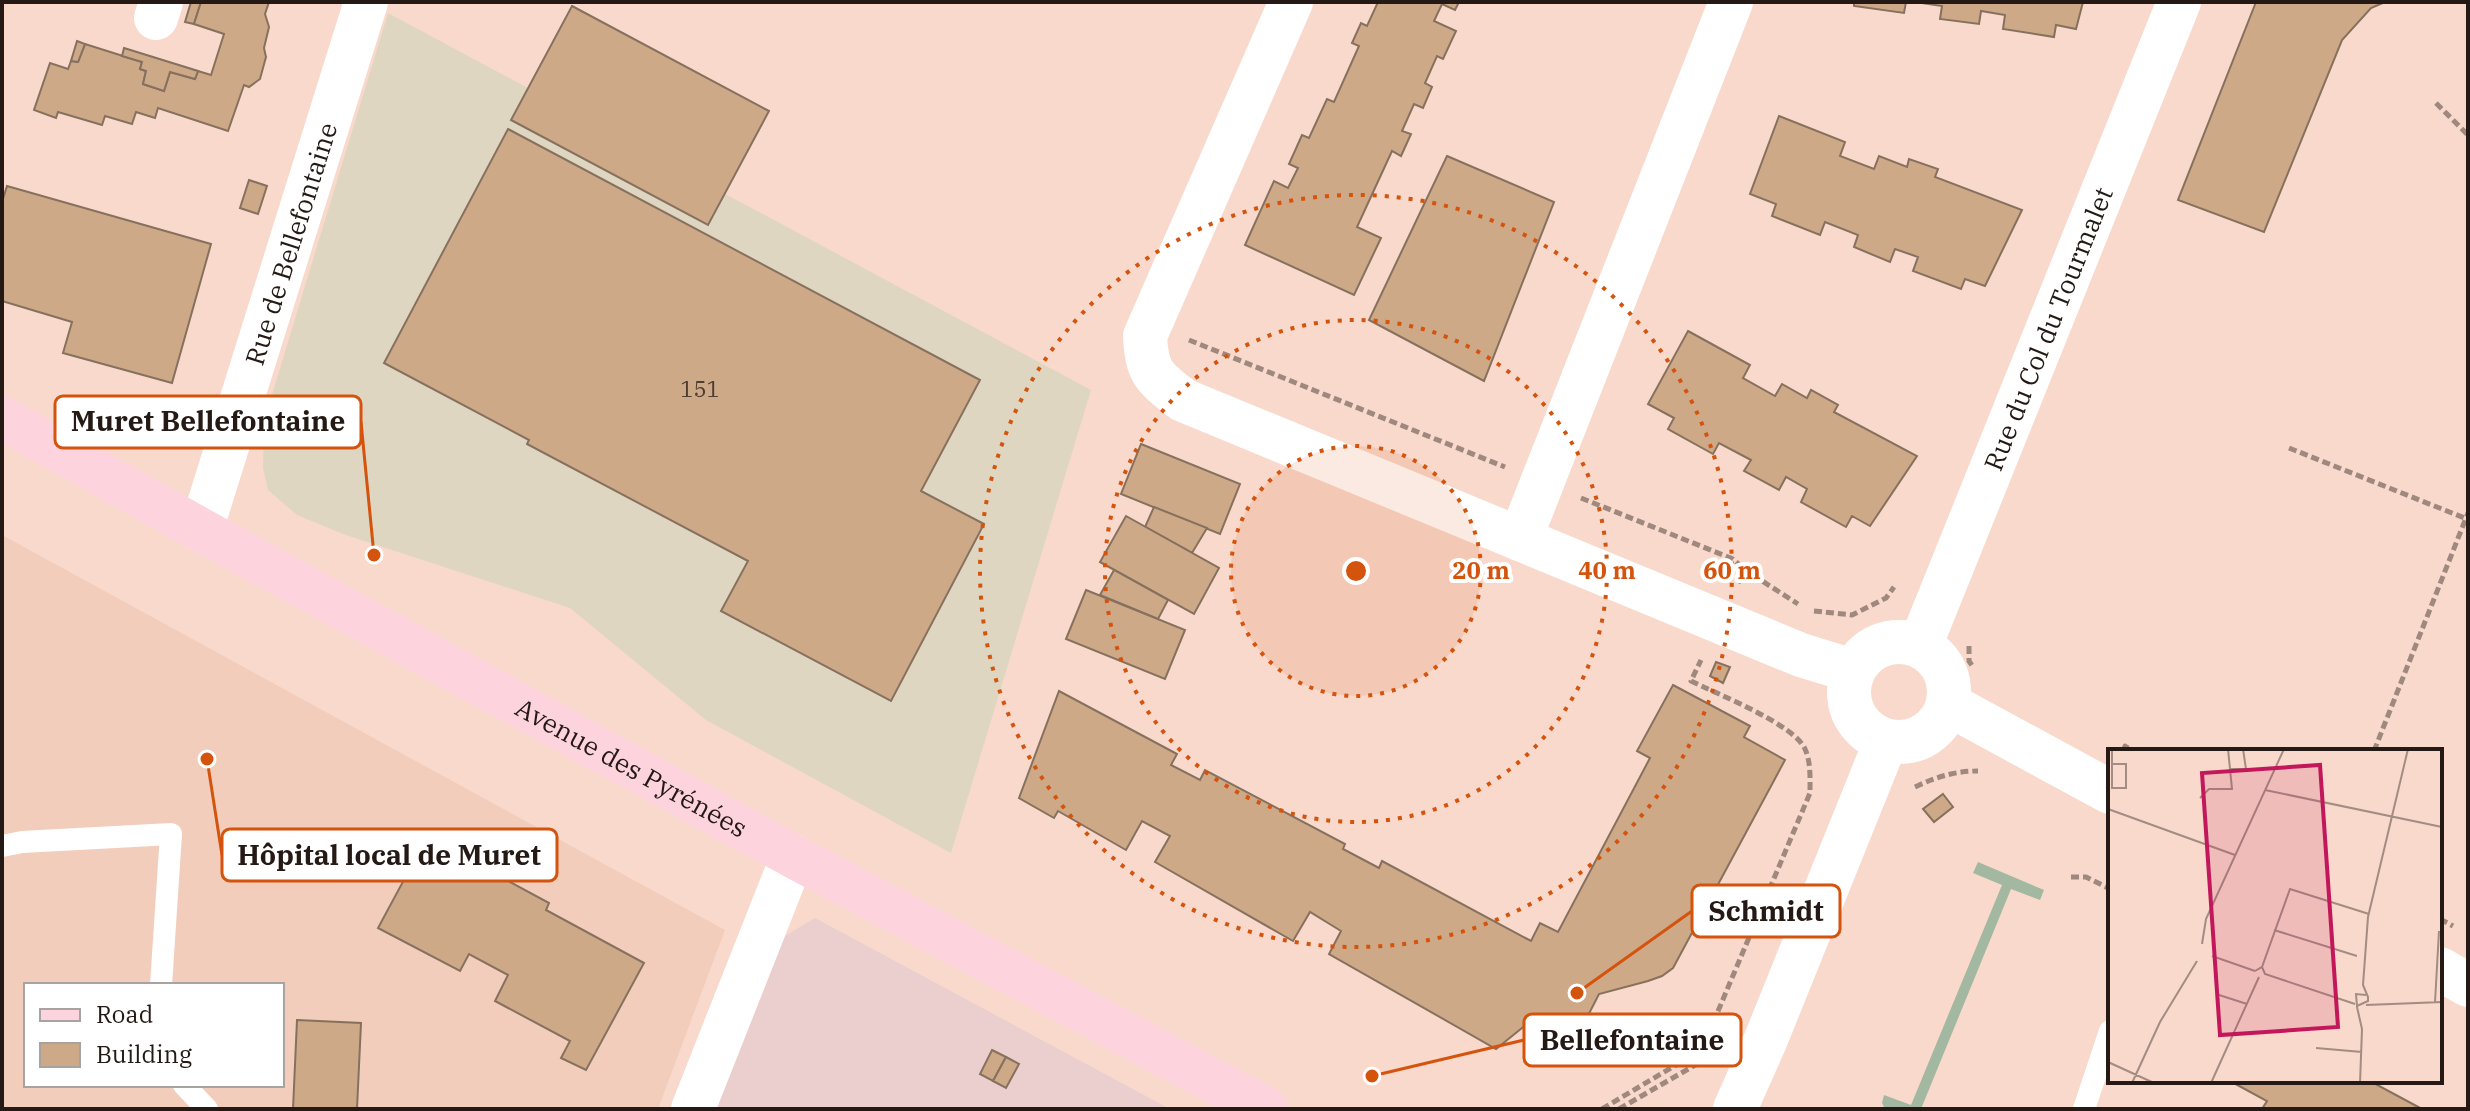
<svg xmlns="http://www.w3.org/2000/svg" width="2470" height="1111" viewBox="0 0 2470 1111" font-family="'IBM Plex Serif',serif">
<rect width="100%" height="100%" fill="#f8d9cb"/>
<polygon fill="#eacfce" points="815,918 1170,1109 713,1109 775,942"/>
<polygon fill="#dfd6c1" points="388,13 1091,390 951,853 706,720 570,608 343,534 297,515 268,490 263,468 264,421"/>
<path fill="#f3cdbb" fill-rule="evenodd" d="M2 535 725 930 658 1109H2ZM26 985H282V1085H26Z"/>
<polygon fill="#a3b8a0" points="1978,862 2044,890 2040,900 2011,889 1921,1109 1885,1109 1882,1103 1884,1095 1911,1105 2002,885 1973,873"/>
<g fill="#cea988" stroke="#86715e" stroke-width="2">
<polygon points="191,2 201,2 194,24 185,22"/>
<polygon points="201,2 269,2 265,14 269,27 264,48 266,57 260,79 249,87 244,85 228,131 158,108 155,118 136,112 132,124 105,116 102,125 58,112 56,118 34,110 50,63 68,69 71,61 78,62 85,44 142,62 140,69 146,71 143,84 164,91 170,72 195,79 198,71 211,75 224,34 194,24"/>
<polygon points="1378,2 1459,2 1455,10 1442,4 1434,21 1456,31 1443,59 1437,56 1425,83 1432,87 1423,108 1414,104 1402,131 1411,134 1401,156 1392,151 1357,227 1381,238 1354,295 1245,245 1274,181 1288,188 1298,168 1289,164 1302,135 1309,138 1327,99 1334,102 1359,46 1352,43 1361,23 1367,26"/>
<polygon points="1854,2 1906,2 1904,13 1854,6"/>
<polygon points="1915,2 2083,2 2076,29 2056,25 2054,37 2003,29 2005,15 1981,11 1979,24 1940,19 1942,6"/>
<polygon points="2256,2 2385,2 2371,8 2342,40 2264,232 2178,200"/>
<polygon points="572,6 769,111 708,225 511,120"/>
<polygon points="77,41 85,44 78,62 71,61"/>
<polygon points="124,48 198,71 195,79 170,72 164,91 143,84 146,71 140,69 142,62 122,56"/>
<polygon points="1779,116 1845,142 1840,156 1874,169 1879,156 1907,167 1909,159 1938,169 1935,177 2022,210 1985,286 1965,279 1961,289 1913,271 1918,257 1895,249 1890,262 1854,247 1858,235 1825,222 1820,235 1772,216 1776,204 1750,194"/>
<polygon points="508,129 980,380 921,491 984,524 891,701 721,611 748,561 527,444 529,440 384,363"/>
<polygon points="1447,156 1554,202 1484,381 1369,320"/>
<polygon points="249,180 267,186 258,214 240,208"/>
<polygon points="7,186 211,244 172,383 63,353 72,322 2,301 2,202"/>
<polygon points="1688,331 1750,365 1743,378 1775,396 1782,384 1807,398 1811,390 1838,405 1834,412 1917,456 1870,526 1852,516 1846,527 1801,502 1807,489 1786,477 1779,490 1744,471 1751,460 1719,443 1713,454 1668,429 1674,418 1648,404"/>
<polygon points="1141,444 1240,484 1220,534 1121,494"/>
<polygon points="1154,507 1207,528 1192,553 1145,527"/>
<polygon points="1126,516 1219,568 1194,614 1100,562"/>
<polygon points="1114,570 1168,600 1158,619 1100,595"/>
<polygon points="1086,590 1185,630 1165,679 1066,639"/>
<polygon points="1716,662 1730,667 1723,683 1710,676"/>
<polygon points="1673,685 1750,726 1744,737 1785,760 1673,968 1662,976 1648,981 1599,994 1575,1041 1533,1019 1496,1049 1329,954 1341,931 1310,912 1293,941 1155,862 1170,836 1142,821 1126,850 1058,811 1054,818 1019,798 1059,691 1177,754 1171,765 1200,780 1205,770 1345,844 1343,849 1379,868 1382,861 1531,941 1540,923 1558,932 1650,758 1637,751"/>
<polygon points="1943,794 1953,807 1934,822 1923,809"/>
<polygon points="427,837 549,903 546,910 644,963 586,1070 561,1058 570,1041 495,1001 508,975 469,954 460,971 378,928"/>
<polygon points="297,1020 361,1023 357,1109 293,1109"/>
<polygon points="992,1050 1006,1057 993,1081 980,1074"/>
<polygon points="1006,1057 1019,1064 1006,1088 993,1081"/>
<polygon points="2230,1081 2370,1081 2422,1109 2262,1109 2267,1101"/>
</g>
<g fill="none" stroke-linecap="round" stroke-linejoin="round">
<g stroke="#9f887e" stroke-width="5" stroke-dasharray="8 4" stroke-linecap="butt">
<polyline points="2436,103 2468,135"/>
<polyline points="1189,340 1505,467"/>
<polyline points="2289,448 2467,519"/>
<polyline points="1581,498 1733,559 1745,570"/>
<polyline points="1738,583 1745,570 1798,604"/>
<polyline points="1814,611 1852,615 1886,598 1894,587"/>
<polyline points="1969,646 1969,661 1973,667"/>
<polyline points="2124,750 2125,746 2133,751"/>
<polyline points="2374,751 2468,513"/>
<path d="M1915 787C1936 777 1955 771 1978 771"/>
<polyline points="2071,877 2086,877 2110,889"/>
<polyline points="2440,919 2453,926"/>
<path d="M1602 1109 1691 1056 1713 1023 1810 793C1810 779 1811 762 1805 749 1794 724 1717 694 1691 681L1701 660"/>
<polyline points="1619,1109 1709,1057"/>
</g>
<g stroke="#fff" stroke-width="22">
<polyline points="2,846 22,842 171,834 161,985"/>
<polyline points="184,1085 207,1109"/>
<polyline points="2084,1109 2110,1031"/>
</g>
<g stroke="#fff" stroke-width="44">
<path d="M1291 2 1145 336C1147 374 1154 377 1183 400L1801 655 1853 671"/>
<polyline points="156,18 161,2"/>
<path id="s1" d="M201 530 366 2"/>
<polyline points="1520,539 1731,2"/>
<circle cx="1899" cy="692" r="50"/>
<path id="s2" d="M1920 646 2179 2"/>
<polyline points="1948,704 2110,792"/>
<polyline points="2440,969 2468,985"/>
<polyline points="693,1109 793,856"/>
<polyline points="1735,1109 1766,1039 1886,741"/>
</g>
<path stroke="#fdd4de" stroke-width="44" id="s3" d="M2 418 201 530 793 856 1266 1109"/>
</g>
<circle cx="1356" cy="571" r="125" fill="#d4530d" fill-opacity=".12"/>
<g fill="none" stroke="#d4530d" stroke-width="4" stroke-dasharray="4 8">
<circle cx="1356" cy="571" r="125"/>
<circle cx="1356" cy="571" r="251"/>
<circle cx="1356" cy="571" r="376"/>
</g>
<g text-anchor="middle" dominant-baseline="central" stroke-width="8" stroke-linejoin="round" paint-order="stroke">
<g font-size="22" fill="#4e3d31">
<text x="700" y="388">151</text>
</g>
<g font-size="26" fill="#241914" stroke="#fff">
<text stroke="none"><textPath href="#s1" startOffset="300">Rue de Bellefontaine</textPath></text>
<text stroke="none"><textPath href="#s2" startOffset="342">Rue du Col du Tourmalet</textPath></text>
<text stroke="none"><textPath href="#s3" startOffset="720">Avenue des Pyrénées</textPath></text>
</g>
</g>
<g transform="translate(2108 749)">
<rect width="334" height="334" fill="#f8d9cb"/>
<path fill="none" stroke="#a38c82" stroke-width="2" d="M4 0V39H18V15H4M121 20H138L135 0M157 41 334 78M92 49 101 40H124L120 0M0 60 127 106M166 181 249 207M94 195 98 170 176 0M104 207 147 222M154 218 182 140 261 165M147 222 154 218 157 225 247 255M108 245 139 255M258 246 248 245 249 257 260 252V248L255 236 260 168 300 0M327 253 331 182M258 256 334 253M249 258 254 280 252 334M208 299 254 303M0 313 46 334M24 334 52 273 89 212M103 334 151 228"/>
<path fill="#c2185b" fill-opacity="0.15" stroke="#c2185b" stroke-width="4" d="M212 16 230 278 112 286 94 24Z"/>
<rect width="334" height="334" fill="none" stroke="#241914" stroke-width="4"/>
</g>
<circle cx="1356" cy="571" r="12" fill="#d4530d" stroke="#fff" stroke-width="4"/>
<g font-size="24" text-anchor="middle" font-weight="bold" fill="#d4530d" stroke="#fff" stroke-width="8" stroke-linejoin="round" paint-order="stroke">
<text x="1481" y="579">20 m</text>
<text x="1607" y="579">40 m</text>
<text x="1732" y="579">60 m</text>
</g>
<path fill="none" stroke="#d4530d" stroke-width="3" d="M374 555L361 422M207 759L222 855M1577 993L1692 911M1372 1076L1524 1040"/>
<g fill="#d4530d" stroke="#fff" stroke-width="3">
<circle cx="374" cy="555" r="8"/>
<circle cx="207" cy="759" r="8"/>
<circle cx="1577" cy="993" r="8"/>
<circle cx="1372" cy="1076" r="8"/>
</g>
<g fill="#fff" stroke="#d4530d" stroke-width="3">
<rect x="55" y="396" width="306" height="52" rx="8"/>
<rect x="222" y="829" width="335" height="52" rx="8"/>
<rect x="1692" y="885" width="148" height="52" rx="8"/>
<rect x="1524" y="1014" width="217" height="52" rx="8"/>
</g>
<g font-size="28" text-anchor="middle" font-weight="bold" fill="#241914">
<text x="208" y="431">Muret Bellefontaine</text>
<text x="389" y="865">Hôpital local de Muret</text>
<text x="1766" y="921">Schmidt</text>
<text x="1632" y="1050">Bellefontaine</text>
</g>
<rect width="2470" height="1111" fill="none" stroke="#241914" stroke-width="8"/>
<rect x="24" y="983" width="260" height="104" fill="#ffffff" stroke="#a7a3a1" stroke-width="2"/>
<rect x="40" y="1009" width="40" height="12" fill="#fdd4de" stroke="#a7a3a1" stroke-width="2"/>
<text x="96" y="1023" font-size="24" fill="#241914">Road</text>
<rect x="40" y="1043" width="40" height="24" fill="#cea988" stroke="#a7a3a1" stroke-width="2"/>
<text x="96" y="1063" font-size="24" fill="#241914">Building</text>
</svg>
